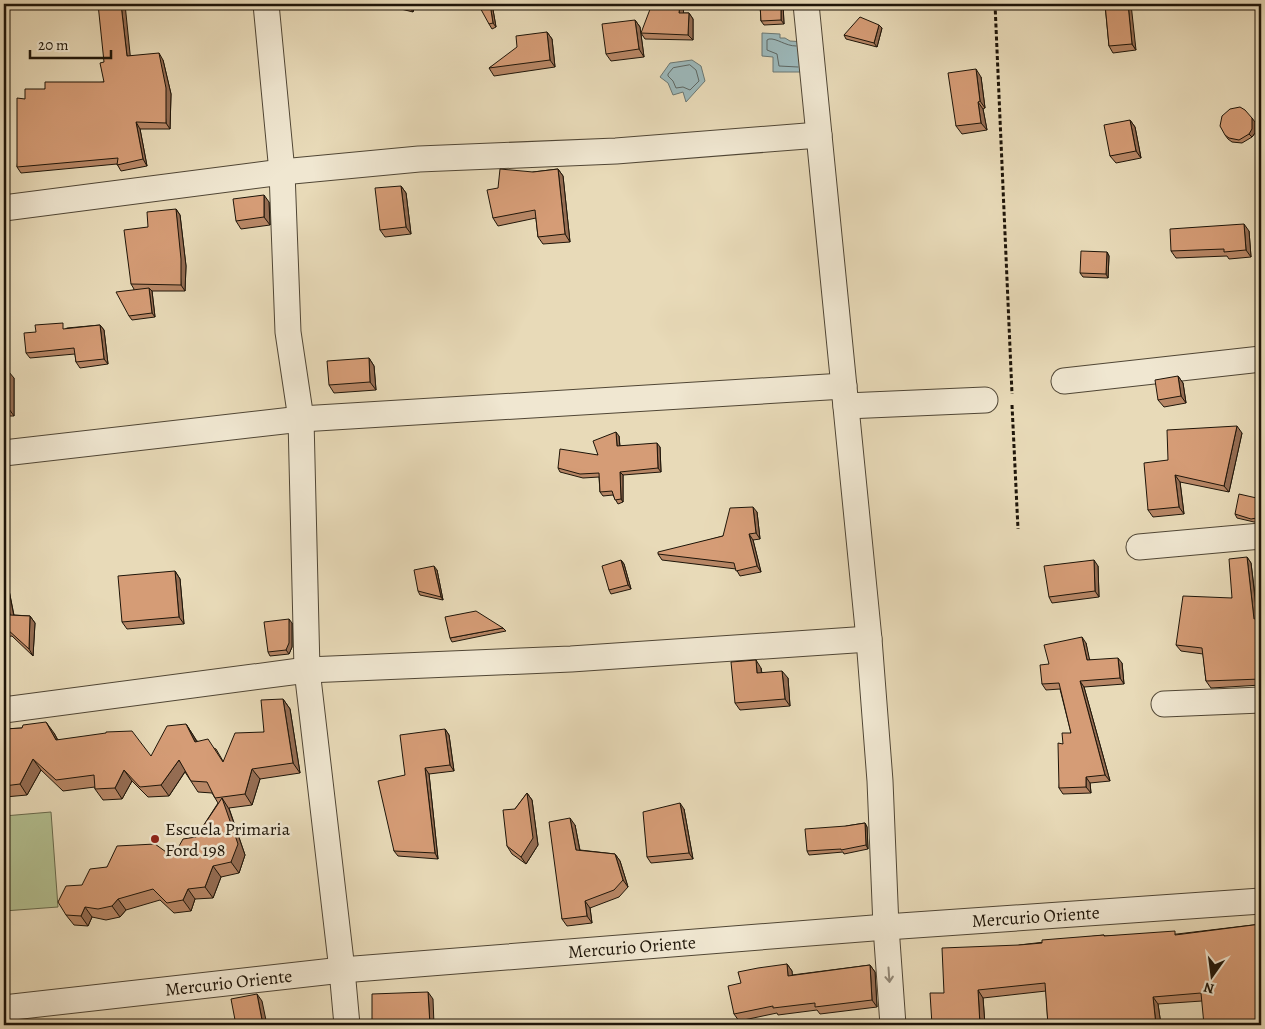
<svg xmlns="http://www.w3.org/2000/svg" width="1265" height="1029" viewBox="0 0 1265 1029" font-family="Alegreya,serif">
<rect width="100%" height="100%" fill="#e8dab8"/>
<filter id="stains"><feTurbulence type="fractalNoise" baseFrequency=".004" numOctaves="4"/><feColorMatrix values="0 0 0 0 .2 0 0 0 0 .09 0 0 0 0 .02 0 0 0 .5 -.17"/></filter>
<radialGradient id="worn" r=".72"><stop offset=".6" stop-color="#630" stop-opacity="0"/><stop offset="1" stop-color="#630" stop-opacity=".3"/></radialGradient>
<polygon fill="#b3c091" stroke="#686a4d" points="51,812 58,907 4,911 4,816"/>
<g fill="#9cb8ba" stroke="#6a7773">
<polygon points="762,33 780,34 780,38 785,38 790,41 806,42 806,72 773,72 773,57 762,56"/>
<polygon points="692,60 701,66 705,81 686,102 683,92 673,95 668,83 660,77 670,63"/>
</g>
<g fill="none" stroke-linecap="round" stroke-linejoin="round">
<g stroke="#5d6662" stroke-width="1">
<path d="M796 46C785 46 777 38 769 39L767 40V50L777 54 779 66 798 67"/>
<polygon points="690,65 696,70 699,81 690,90 683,87 676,88 673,81 668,76 668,74 673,68"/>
</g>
<g stroke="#504635" stroke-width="27">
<g id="minor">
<polyline points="266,4 282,172 288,332 301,419 307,670 342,970 347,1025"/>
<polyline points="806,4 869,639 880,781 886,927 893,1025"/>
<polyline points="4,208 282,172 419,159 616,151 819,135"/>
<polyline points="1064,381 1261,359"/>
<polyline points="846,406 985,400"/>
<polyline points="4,453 301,419 844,386"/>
<polyline points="1139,547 1261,536"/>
<polyline points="1164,704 1261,700"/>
<polyline points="4,710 307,670 571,659 869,639"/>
<path id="s1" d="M4 1008 342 970 886 927 1261 901"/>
</g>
</g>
<g stroke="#1e1509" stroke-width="3" stroke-dasharray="4 2.5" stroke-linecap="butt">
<polyline points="995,4 1012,394"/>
<polyline points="1012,405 1018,529"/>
</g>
<use href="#minor" stroke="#f0e7d1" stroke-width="25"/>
</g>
<g fill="#b78665" stroke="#1e1509">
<polygon points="387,4 415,4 413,12 389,6"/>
<polygon points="492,4 496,27 492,29 489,24"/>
<polygon points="760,4 783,4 784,24 764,25 761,21"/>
<polygon points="1105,4 1136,50 1113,53 1109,46"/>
<polygon points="683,13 689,13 693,19 693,40 645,39 641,33"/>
<polygon points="635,20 640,27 644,57 611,61 606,54"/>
<polygon points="882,28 877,47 846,39 844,35"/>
<polygon points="547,32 552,39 555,67 494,76 489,68"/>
<polygon points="130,56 163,60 171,94 170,129 140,129 147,166 121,171 117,164 21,173 17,167 25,99 45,89 104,82"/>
<polygon points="981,77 985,108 983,109 987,130 962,134 956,126"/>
<polygon points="1130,120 1135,127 1141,158 1116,163 1110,156"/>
<polygon points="1255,122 1255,133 1252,137 1242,143 1232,142 1228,139 1225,135"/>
<polygon points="558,169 563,176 570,242 543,244 538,237 536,218 498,226 493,218 498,188 533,172"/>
<polygon points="401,186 406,193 411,234 385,237 380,230"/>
<polygon points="269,202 270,225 241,229 236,221"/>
<polygon points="176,209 180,215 186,266 185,291 152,291 155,317 132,320 129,316 134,289 131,284"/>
<polygon points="1249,231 1251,257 1229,259 1227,256 1176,258 1171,251"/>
<polygon points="1107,252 1109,256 1108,278 1083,277 1080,273"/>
<polygon points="100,325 104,330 108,364 80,368 76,362 75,354 30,358 26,353 67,328"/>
<polygon points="369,358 374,366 376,390 334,393 329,385"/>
<polygon points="4,373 14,378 14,416 4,416"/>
<polygon points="1178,376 1183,383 1186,403 1164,407 1158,400"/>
<polygon points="1242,433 1229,492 1180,482 1184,514 1153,517 1148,510 1168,460"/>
<polygon points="619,436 620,446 660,447 661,472 623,475 623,502 618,504 613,495 603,496 600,492 599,477 583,478 560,472 558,468 598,455"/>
<polygon points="1261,499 1260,522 1254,522 1237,518 1235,514"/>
<polygon points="757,512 760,539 753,540 761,572 740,576 736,569 662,560 658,554 723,536"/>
<polygon points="1247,557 1251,563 1258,618 1261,617 1261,685 1211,688 1206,681 1203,654 1181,651 1176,645 1232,598"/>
<polygon points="621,560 624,564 631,589 611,594 609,590"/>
<polygon points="1098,566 1099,597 1052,603 1049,597"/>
<polygon points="437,570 443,600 420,595 418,591"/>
<polygon points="175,571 180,579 184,624 127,629 122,622"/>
<polygon points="4,575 7,580 14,615 30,616 35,623 33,656 12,636 4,637"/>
<polygon points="292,623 292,647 289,654 270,656 268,652"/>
<polygon points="503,628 506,631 452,642 450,638"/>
<polygon points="1086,643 1089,660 1122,663 1124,684 1084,687 1110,781 1090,783 1091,793 1063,794 1059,788 1063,744 1071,733 1060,689 1046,690 1042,684 1049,664"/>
<polygon points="761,668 762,673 788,678 790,706 740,710 735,703"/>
<polygon points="283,699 290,709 300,773 260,779 252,805 229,808 245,855 239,873 221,877 213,898 195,899 191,911 174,913 160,900 126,910 120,917 106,920 92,917 88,926 74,925 66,915 82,885 107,867 173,857 196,837 218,803 212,793 198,792 185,772 169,796 148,797 132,781 122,799 103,800 95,789 95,787 63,791 41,770 27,795 5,797 4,796 4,729 22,728 54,733 58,740 151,756 186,724 193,735 197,741 216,749 223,761 264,732"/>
<polygon points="445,729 449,735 454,771 429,774 438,859 398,856 394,851 405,775"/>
<polygon points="1261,754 1261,768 1257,762"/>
<polygon points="527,793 532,800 538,845 526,864 512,854 507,846 515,809"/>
<polygon points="684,809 693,859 651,863 647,857"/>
<polygon points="865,823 867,827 868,849 844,854 843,852 809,855 807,851 846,826"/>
<polygon points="575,825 580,850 615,854 620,861 628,887 619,897 590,908 592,923 567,926 562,919"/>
<polygon points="1261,924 1202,1001 1158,1004 1161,1025 1048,1025 1046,991 983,998 985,1025 932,1025 944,993 1019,945 1104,935 1105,936 1177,934"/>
<polygon points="787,964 792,971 792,975 870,965 875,972 877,1007 820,1014 817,1010 778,1015 777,1013 739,1021 734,1014 741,983"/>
</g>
<g fill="#956d53" stroke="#1e1509">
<polygon points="121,4 125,4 131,63 127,56"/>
<polygon points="408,4 415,4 413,12 408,5"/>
<polygon points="490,4 492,4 496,27 493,23"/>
<polygon points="680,4 684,4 683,19 679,13"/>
<polygon points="781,4 783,4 784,24 781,20"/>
<polygon points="1128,4 1131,4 1136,50 1132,44"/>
<polygon points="689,13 693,19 693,40 688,35"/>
<polygon points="635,20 640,27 644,57 639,49"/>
<polygon points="879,25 882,28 877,47 874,43"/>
<polygon points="547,32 552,39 555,67 550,60"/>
<polygon points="159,53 163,60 171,94 170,129 166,123"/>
<polygon points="976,69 981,77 985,108 980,101"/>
<polygon points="978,102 983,109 987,130 981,123"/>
<polygon points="1252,118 1255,122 1255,133 1252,137 1249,134"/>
<polygon points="1130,120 1135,127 1141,158 1136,151"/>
<polygon points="136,122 140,129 147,166 143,159"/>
<polygon points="558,169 563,176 570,242 565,234"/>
<polygon points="401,186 406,193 411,234 406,227"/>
<polygon points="264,195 269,202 270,225 264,217"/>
<polygon points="176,209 180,215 186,266 185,291 181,285"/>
<polygon points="1244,224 1249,231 1251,257 1246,250"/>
<polygon points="1107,252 1109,256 1108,278 1106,274"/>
<polygon points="149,288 152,291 155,317 152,313"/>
<polygon points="100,325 104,330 108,364 104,359"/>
<polygon points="369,358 374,366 376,390 370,382"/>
<polygon points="9,372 14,378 14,416 9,409"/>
<polygon points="1178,376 1183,383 1186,403 1181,396"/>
<polygon points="1237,426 1242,433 1229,492 1224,486"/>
<polygon points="616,432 619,436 620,449 617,446"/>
<polygon points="657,443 660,447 661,472 658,468"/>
<polygon points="620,472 623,475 623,502 621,499"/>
<polygon points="1175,475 1180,482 1184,514 1179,507"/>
<polygon points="1261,501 1261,516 1260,522 1257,518"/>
<polygon points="753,507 757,512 760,539 756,533"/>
<polygon points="749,534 753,540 761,572 757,566"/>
<polygon points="1247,557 1251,563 1258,625 1254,619"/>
<polygon points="621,560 624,564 631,589 628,585"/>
<polygon points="1094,560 1098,566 1099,597 1095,591"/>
<polygon points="434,566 437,570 443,600 441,597"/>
<polygon points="175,571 180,579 184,624 179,617"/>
<polygon points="4,575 7,580 15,622 10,615 4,579"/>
<polygon points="30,616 35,623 33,656 29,649"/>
<polygon points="289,619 292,623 292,647 289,654 286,650"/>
<polygon points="1082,637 1086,643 1091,666 1087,660"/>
<polygon points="1118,658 1122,663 1124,684 1120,678"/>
<polygon points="756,660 761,668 762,680 757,673"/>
<polygon points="782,671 788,678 790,706 785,699"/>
<polygon points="1080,681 1084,687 1110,781 1105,775"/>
<polygon points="283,699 290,709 300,773 293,763"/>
<polygon points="46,722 54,733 63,751 56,740"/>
<polygon points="186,724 193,735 202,752 195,742"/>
<polygon points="445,729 449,735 454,771 450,765"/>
<polygon points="33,759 41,770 27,795 20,784"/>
<polygon points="179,760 186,770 169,796 161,785"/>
<polygon points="425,768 429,774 438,859 435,853"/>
<polygon points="252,769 260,779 252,805 245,794"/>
<polygon points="124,770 132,781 122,799 115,788"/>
<polygon points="1086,777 1090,783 1091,793 1086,787"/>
<polygon points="527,793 532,800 538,845 526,864 521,857"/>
<polygon points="222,798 229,809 245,855 239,873 231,862"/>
<polygon points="680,803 684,809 693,859 689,853"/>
<polygon points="570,818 575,825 581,857 576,850"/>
<polygon points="865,823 867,827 868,849 866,845"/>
<polygon points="615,854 620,861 628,887 623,880"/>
<polygon points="213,866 221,877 213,898 205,887"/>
<polygon points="188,889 195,899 191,911 183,900"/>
<polygon points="118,899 126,910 120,917 112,906"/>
<polygon points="585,901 590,908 592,923 587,916"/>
<polygon points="85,907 92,917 88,926 81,916"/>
<polygon points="787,964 792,971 793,983 788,976"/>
<polygon points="870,965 875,972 877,1007 872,1000"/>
<polygon points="978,990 983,998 985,1025 980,1025"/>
<polygon points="428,992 433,999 434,1025 430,1025"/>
<polygon points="257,994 262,1001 267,1025 263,1025"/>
<polygon points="1153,997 1158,1004 1161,1025 1156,1025"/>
</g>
<g fill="#d59c76" stroke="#1e1509">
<polygon points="98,4 121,4 127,56 159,53 166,88 166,123 136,122 143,159 117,165 118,158 17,167 17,98 25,99 25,89 45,89 45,82 104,82 100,63 104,62"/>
<polygon points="478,4 490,4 493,23 489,24"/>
<polygon points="652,4 680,4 679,13 689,13 688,35 641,33"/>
<polygon points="760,4 781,4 781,20 761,21"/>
<polygon points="1105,4 1128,4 1132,44 1109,46"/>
<polygon points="860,17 879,25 874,43 844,35"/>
<polygon points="635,20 639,49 606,54 602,24"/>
<polygon points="547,32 550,60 489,68 517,47 516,36"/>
<polygon points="976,69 980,101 978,102 981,123 956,126 948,73"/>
<polygon points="1240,107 1245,110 1252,118 1252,129 1249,134 1239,140 1229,138 1225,135 1220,126 1222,116 1230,109"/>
<polygon points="1130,120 1136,151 1110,156 1104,125"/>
<polygon points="500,169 533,172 558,169 565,234 538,237 535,210 493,218 487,190 498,188"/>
<polygon points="401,186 406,227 380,230 375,188"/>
<polygon points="264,195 264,217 236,221 233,199"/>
<polygon points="176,209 181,259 181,285 131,284 124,230 148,227 147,212"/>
<polygon points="1244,224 1246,250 1224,252 1224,249 1171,251 1170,229"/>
<polygon points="1081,251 1107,252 1106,274 1080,273"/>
<polygon points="149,288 152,313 129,316 116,292"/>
<polygon points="63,323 63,329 100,325 104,359 76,362 74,348 26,353 24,333 36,332 35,325"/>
<polygon points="369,358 370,382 329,385 327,361"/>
<polygon points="9,372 9,409 4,409 4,373"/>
<polygon points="1178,376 1181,396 1158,400 1155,380"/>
<polygon points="1237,426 1224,486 1175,475 1179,507 1148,510 1144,463 1168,460 1167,430"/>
<polygon points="616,432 617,446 657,443 658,468 620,472 621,499 615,500 612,491 600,492 599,473 580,474 558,468 560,449 598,455 593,441"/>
<polygon points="1239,494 1261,499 1257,518 1251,519 1235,514"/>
<polygon points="753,507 756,533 749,534 757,566 736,571 734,563 658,554 658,552 723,536 730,508"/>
<polygon points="1247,557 1254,619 1261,617 1261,679 1206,681 1202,648 1176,645 1183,596 1232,598 1229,559"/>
<polygon points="621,560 628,585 609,590 602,566"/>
<polygon points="1094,560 1095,591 1049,597 1044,566"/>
<polygon points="434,566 441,597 418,591 414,570"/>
<polygon points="175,571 179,617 122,622 118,576"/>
<polygon points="4,579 10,615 30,616 29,649 7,629 4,630"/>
<polygon points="476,611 503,628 450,638 445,617"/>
<polygon points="289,619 289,643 286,650 268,652 264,622"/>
<polygon points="1082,637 1087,660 1118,658 1120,678 1080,681 1105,775 1086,777 1086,787 1059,788 1058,743 1063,744 1062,733 1071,733 1059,683 1042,684 1040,665 1049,664 1044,645"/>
<polygon points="756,660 757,673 782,671 785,699 735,703 731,662"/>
<polygon points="283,699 293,763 252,769 245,794 215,798 207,782 191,781 179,760 161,785 140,787 124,770 115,788 95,789 94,775 56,780 33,759 20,784 4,786 4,729 22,728 23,725 46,722 56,740 106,733 106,732 132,731 151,756 167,726 186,724 195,742 208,739 223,762 235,733 264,732 261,700"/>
<polygon points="445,729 450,765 425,768 435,853 394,851 378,781 405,775 400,735"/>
<polygon points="1261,754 1261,759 1257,762"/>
<polygon points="527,793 533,838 521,857 507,846 503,810 515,809"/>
<polygon points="222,798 238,844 231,862 213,866 205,887 188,889 183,900 167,903 153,889 118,899 112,906 98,909 85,907 81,916 66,915 58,902 66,886 82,885 90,869 107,867 117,846 155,844 173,857 183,839 196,837"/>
<polygon points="680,803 689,853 647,857 643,812"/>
<polygon points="570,818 576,850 615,854 623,880 614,890 585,901 587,916 562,919 549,822"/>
<polygon points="865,823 866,845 841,850 841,849 807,851 805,829 846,826"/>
<polygon points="1261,924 1261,1025 1204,1025 1201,993 1153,997 1156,1025 1048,1025 1045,983 978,990 980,1025 932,1025 930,993 944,993 942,948 1019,945 1042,943 1042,940 1104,935 1104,936 1175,931 1175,935"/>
<polygon points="787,964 788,976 870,965 872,1000 815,1007 815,1003 773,1008 773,1006 734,1014 728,986 741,983 738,972 758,968"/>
<polygon points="428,992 430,1025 372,1025 372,994"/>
<polygon points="257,994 263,1025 236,1025 231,999"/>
</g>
<defs><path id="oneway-shaft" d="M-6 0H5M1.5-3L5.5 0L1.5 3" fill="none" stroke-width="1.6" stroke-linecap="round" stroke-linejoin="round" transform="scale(1.25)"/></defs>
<use stroke="#928877" href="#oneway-shaft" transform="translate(889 975) rotate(86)"/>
<circle fill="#8f2418" stroke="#f0e7d1" stroke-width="2" cx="155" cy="839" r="5"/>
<g text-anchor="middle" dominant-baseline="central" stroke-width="5" stroke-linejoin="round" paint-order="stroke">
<g font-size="18" fill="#1e1509" stroke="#f0e7d1" text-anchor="start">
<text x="165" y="829">Escuela Primaria<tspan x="165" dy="21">Ford 198</tspan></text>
</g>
<g font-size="18" fill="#1e1509" stroke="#f0e7d1">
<text stroke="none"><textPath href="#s1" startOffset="1036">Mercurio Oriente</textPath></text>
<text stroke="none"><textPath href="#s1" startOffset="631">Mercurio Oriente</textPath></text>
<text stroke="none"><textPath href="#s1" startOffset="226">Mercurio Oriente</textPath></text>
</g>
</g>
<rect width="1265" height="1029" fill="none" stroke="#e8dab8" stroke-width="20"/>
<rect x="5" y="5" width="1255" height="1019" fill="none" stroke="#1e1509" stroke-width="2.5"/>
<rect x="10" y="10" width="1245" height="1009" fill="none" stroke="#1e1509"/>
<g transform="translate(1212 976) rotate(194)" stroke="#f0e7d1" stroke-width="4" paint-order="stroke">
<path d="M0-4L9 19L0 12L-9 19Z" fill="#1e1509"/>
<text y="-8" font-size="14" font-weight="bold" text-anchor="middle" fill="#1e1509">N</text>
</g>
<path d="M30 50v8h81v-8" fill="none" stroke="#1e1509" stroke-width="2.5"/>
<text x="38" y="50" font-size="15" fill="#1e1509" stroke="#f0e7d1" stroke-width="4" paint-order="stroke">20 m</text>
<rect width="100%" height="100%" filter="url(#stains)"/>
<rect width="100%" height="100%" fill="url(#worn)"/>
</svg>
